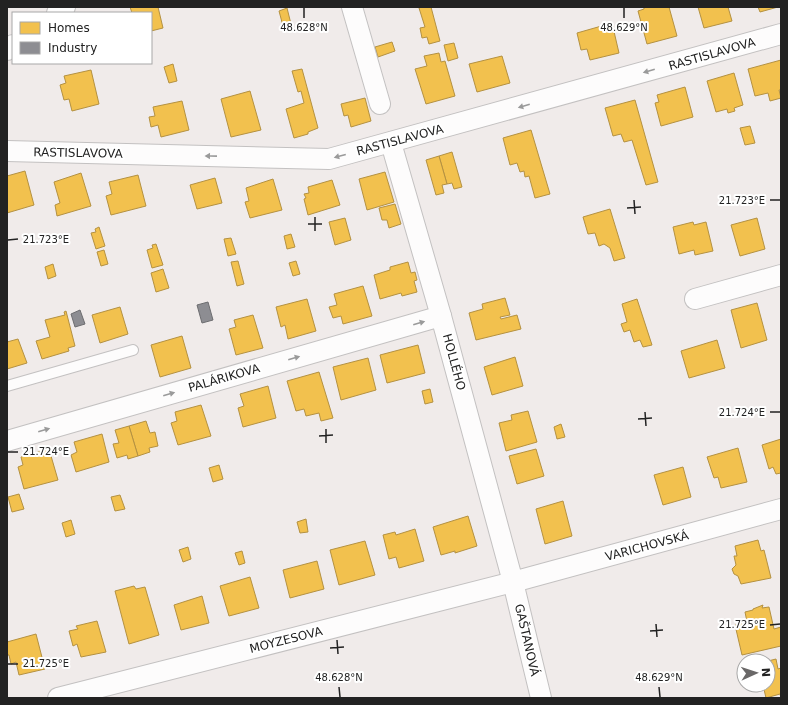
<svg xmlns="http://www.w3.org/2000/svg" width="788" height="705" viewBox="0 0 788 705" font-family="'DejaVu Sans',sans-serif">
<rect width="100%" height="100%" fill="#f0ebea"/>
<g fill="#f2c14e" stroke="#b49141">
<polygon points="130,7 158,7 163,28 151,31 151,13 132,13"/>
<polygon points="422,7 431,7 440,41 429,44 427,37 422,38 420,28 425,27 419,8"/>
<polygon points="644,7 669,7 677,36 647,44 638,11 644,9"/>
<polygon points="698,7 728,7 732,21 704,28"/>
<polygon points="758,7 778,7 760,12"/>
<polygon points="287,8 291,24 283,26 279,11"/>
<polygon points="612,23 619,53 590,60 587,49 581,50 577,33"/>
<polygon points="392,42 395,51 378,57 375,47"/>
<polygon points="454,43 458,58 448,61 444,45"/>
<polygon points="439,53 441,62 445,61 455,96 426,104 415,69 427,66 424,56"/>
<polygon points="502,56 510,83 477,92 469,64"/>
<polygon points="781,60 781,90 779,90 781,98 770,101 768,93 755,96 748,69"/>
<polygon points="173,64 177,81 169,83 164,67"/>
<polygon points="302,69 318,128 308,132 308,134 294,138 286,109 304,103 301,91 298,92 292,71"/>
<polygon points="91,70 99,104 72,111 69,99 64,100 60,85 66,83 64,76"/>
<polygon points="734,73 743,105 734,108 735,111 728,113 727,109 716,112 707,81"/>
<polygon points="685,87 693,117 661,126 655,103 659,102 657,95"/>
<polygon points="250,91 261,130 231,137 221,99"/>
<polygon points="365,98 371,121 351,127 348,115 344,116 341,104"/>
<polygon points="635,100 658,182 646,185 632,140 624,142 621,134 613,136 605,108"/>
<polygon points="182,101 189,130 161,137 158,125 151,127 149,117 155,116 153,107"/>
<polygon points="750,126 755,143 745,145 740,128"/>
<polygon points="531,130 550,194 535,198 529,176 525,177 524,171 520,172 517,163 510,165 503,138"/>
<polygon points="452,152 462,187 454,189 452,183 447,184 439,156"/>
<polygon points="439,156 447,184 442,185 444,193 436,195 426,160"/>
<polygon points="25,171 34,205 7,213 7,176"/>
<polygon points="385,172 394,202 367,210 359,179"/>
<polygon points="81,173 91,206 57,216 55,205 60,203 54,182"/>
<polygon points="138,175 146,206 111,215 106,196 112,194 109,182"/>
<polygon points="215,178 222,203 197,209 190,185"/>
<polygon points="273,179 282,210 250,218 245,202 249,201 246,188"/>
<polygon points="332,180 340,205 308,215 304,199 306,198 304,194 309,193 308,187"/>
<polygon points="395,204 401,224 389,228 387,220 382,220 379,208"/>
<polygon points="610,209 625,258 614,261 610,248 604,244 599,246 595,233 588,234 583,217"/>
<polygon points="345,218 351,240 335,245 329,222"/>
<polygon points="757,218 765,249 740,256 731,225"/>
<polygon points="693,222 694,225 706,222 713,251 695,255 694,250 679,254 673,227"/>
<polygon points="99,227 105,246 96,249 91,233 96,232 95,229"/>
<polygon points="291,234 295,247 287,249 284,236"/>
<polygon points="231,238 236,254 228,256 224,239"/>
<polygon points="156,244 163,265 152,268 147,250 153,248 152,245"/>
<polygon points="104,250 108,264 101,266 97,252"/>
<polygon points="238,261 244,284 237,286 231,262"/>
<polygon points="296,261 300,274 293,276 289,263"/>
<polygon points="408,262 411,273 415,272 417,280 414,281 417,292 402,296 401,293 380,299 374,275 390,270 390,267"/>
<polygon points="53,264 56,276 48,279 45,267"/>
<polygon points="163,269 169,288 156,292 151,273"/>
<polygon points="363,286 372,316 343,324 341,316 333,318 329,307 337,305 334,294"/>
<polygon points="505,298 510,315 500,317 501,319 517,315 521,329 476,340 469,313 483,309 482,304"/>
<polygon points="307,299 316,331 288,339 285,325 281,327 276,307"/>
<polygon points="637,299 652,345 643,347 640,340 634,342 630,330 624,332 621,324 627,322 622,304"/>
<polygon points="757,303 767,340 741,348 731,310"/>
<polygon points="120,307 128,334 100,343 92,315"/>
<polygon points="66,311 75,346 68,348 69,351 42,359 36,341 50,337 45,320 65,315 64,312"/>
<polygon points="253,315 263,348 236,355 229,329 236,327 234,320"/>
<polygon points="182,336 191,368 160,377 151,345"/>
<polygon points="18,339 27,363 7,369 7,342"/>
<polygon points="717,340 725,368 689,378 681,351"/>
<polygon points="418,345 425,373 387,383 380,355"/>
<polygon points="515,357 523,386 492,395 484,367"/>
<polygon points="368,358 376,390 341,400 333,367"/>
<polygon points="319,372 333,418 321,421 319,413 306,416 304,409 296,411 287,381"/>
<polygon points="268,386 276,418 243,427 238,408 244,406 240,394"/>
<polygon points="430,389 433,402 425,404 422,391"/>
<polygon points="201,405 211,436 178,445 171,423 177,421 175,412"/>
<polygon points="528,411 537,442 506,451 499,423 512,420 511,415"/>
<polygon points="146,421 150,433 155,432 158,446 149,448 150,452 138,456 129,426"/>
<polygon points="561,424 565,437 557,439 554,427"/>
<polygon points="129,426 138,456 128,459 127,455 117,458 113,444 119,443 115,430"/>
<polygon points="102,434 109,462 76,472 71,455 77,452 74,442"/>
<polygon points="781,439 781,473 776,474 773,467 769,469 762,445"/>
<polygon points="738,448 747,482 721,488 718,477 714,478 707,457"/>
<polygon points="49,449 58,480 24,489 18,467 23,465 21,457"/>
<polygon points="536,449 544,476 517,484 509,456"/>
<polygon points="219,465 223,479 213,482 209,468"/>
<polygon points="683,467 691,497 663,505 654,475"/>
<polygon points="19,494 24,509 12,512 8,497"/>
<polygon points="120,495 125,509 115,511 111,497"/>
<polygon points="563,501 572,536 545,544 536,509"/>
<polygon points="468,516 477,546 455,553 455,551 441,555 433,527"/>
<polygon points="306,519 308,532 300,533 297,522"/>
<polygon points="71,520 75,534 66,537 62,523"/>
<polygon points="415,529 424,561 399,568 396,557 389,559 383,535 395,532 396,535"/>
<polygon points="758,540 761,551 764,550 771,578 741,584 738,576 734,574 732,569 736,565 734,556 737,556 735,546"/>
<polygon points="365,541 375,575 339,585 330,550"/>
<polygon points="188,547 191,559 183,562 179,550"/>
<polygon points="242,551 245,563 239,565 235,553"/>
<polygon points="317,561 324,589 290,598 283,570"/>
<polygon points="250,577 259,608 229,616 220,586"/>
<polygon points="134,586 136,589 145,587 159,635 129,644 115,591"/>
<polygon points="202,596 209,623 181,630 174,605"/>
<polygon points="763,605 762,608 769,607 774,629 781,627 781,646 742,655 735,625 747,622 745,612 753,610 753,609"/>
<polygon points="97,621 106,652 81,657 77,644 73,646 69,631 78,629 76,626"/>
<polygon points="36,634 45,669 19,675 16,662 11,664 9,655 7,655 7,642"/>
<polygon points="776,659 778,669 781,668 781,698 780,694 766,698 763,685 768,685 768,661"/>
</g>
<g fill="#8d8d92" stroke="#6d6d70">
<polygon points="208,302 213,320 202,323 197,305"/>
<polygon points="80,310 85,324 75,327 71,314"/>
</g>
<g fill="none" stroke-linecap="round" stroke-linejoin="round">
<g stroke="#c3c1c1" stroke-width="12">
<polyline id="service" points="7,386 133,350"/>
</g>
<g stroke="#c3c1c1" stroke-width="22">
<g id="minor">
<polyline points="352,7 380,104"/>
<polyline points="57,13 65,7"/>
<polyline points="7,50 13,45"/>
<polyline points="391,143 441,316 513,582 541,698"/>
<polyline points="7,151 329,159 781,34"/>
<polyline points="695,299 781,275"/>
<polyline points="7,441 441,316"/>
<polyline points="58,698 513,582 781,509"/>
</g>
</g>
<use href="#service" stroke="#fdfcfc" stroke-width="10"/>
<use href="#minor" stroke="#fdfcfc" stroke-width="20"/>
</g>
<defs><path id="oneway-solid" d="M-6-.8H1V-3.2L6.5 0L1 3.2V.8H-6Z"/></defs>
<g fill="#9a9a9a">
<use href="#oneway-solid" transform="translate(649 71) rotate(164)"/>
<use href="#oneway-solid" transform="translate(524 106) rotate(164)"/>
<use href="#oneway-solid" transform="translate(211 156) rotate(-179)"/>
<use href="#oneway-solid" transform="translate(340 156) rotate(165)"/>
<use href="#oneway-solid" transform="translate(419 323) rotate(-16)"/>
<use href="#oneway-solid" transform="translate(294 358) rotate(-16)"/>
<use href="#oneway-solid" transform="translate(169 394) rotate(-16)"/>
<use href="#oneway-solid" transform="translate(44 430) rotate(-16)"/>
</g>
<path fill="none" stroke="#222" stroke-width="1.5" d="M304 8V18M624 8V18M634 200 635 214M770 200H780M627 208 641 207M315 217V231M308 224H322M8 240 18 239M645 412 646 426M770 412H780M638 419 652 418M326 429V443M319 436 333 435M8 452H18M656 624 657 637M770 625 780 624M650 631 663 630M337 640 338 654M330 648 344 647M8 664H18M339 687 340 697M659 687 660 697"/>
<g text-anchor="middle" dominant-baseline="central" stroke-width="4" stroke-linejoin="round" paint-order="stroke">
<g font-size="12" fill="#222" stroke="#fff">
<text transform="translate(712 54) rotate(-16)">RASTISLAVOVA</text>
<text transform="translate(400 140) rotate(-15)">RASTISLAVOVA</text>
<text transform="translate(78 153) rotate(1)">RASTISLAVOVA</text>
<text transform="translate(454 362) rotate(75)">HOLLÉHO</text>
<text transform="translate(224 378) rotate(-16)">PALÁRIKOVA</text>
<text transform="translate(647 546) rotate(-15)">VARICHOVSKÁ</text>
<text transform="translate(286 640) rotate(-14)">MOYZESOVA</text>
<text transform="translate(527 640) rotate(77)">GAŠTANOVÁ</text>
</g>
</g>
<g font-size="10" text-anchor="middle" fill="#222" stroke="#fff" stroke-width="4" stroke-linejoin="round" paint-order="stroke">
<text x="304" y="31">48.628°N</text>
<text x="624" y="31">48.629°N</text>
<text x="742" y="204">21.723°E</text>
<text x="46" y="243">21.723°E</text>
<text x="742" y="416">21.724°E</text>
<text x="46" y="455">21.724°E</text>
<text x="742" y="628">21.725°E</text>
<text x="46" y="667">21.725°E</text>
<text x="339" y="681">48.628°N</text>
<text x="659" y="681">48.629°N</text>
</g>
<rect width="788" height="705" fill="none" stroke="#222222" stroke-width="16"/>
<rect x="12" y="12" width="140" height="52" fill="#ffffff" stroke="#a7a7a7"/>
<rect x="20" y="22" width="20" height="12" fill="#f2c14e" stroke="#a7a7a7"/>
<text x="48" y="32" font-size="12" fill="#222222">Homes</text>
<rect x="20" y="42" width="20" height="12" fill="#8d8d92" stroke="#a7a7a7"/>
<text x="48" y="52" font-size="12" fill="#222222">Industry</text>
<g transform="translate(756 673) rotate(87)"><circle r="19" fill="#ffffff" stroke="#a7a7a7"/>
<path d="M0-3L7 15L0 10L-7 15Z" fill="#6a6868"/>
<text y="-6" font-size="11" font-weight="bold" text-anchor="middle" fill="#222222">N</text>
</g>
</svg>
